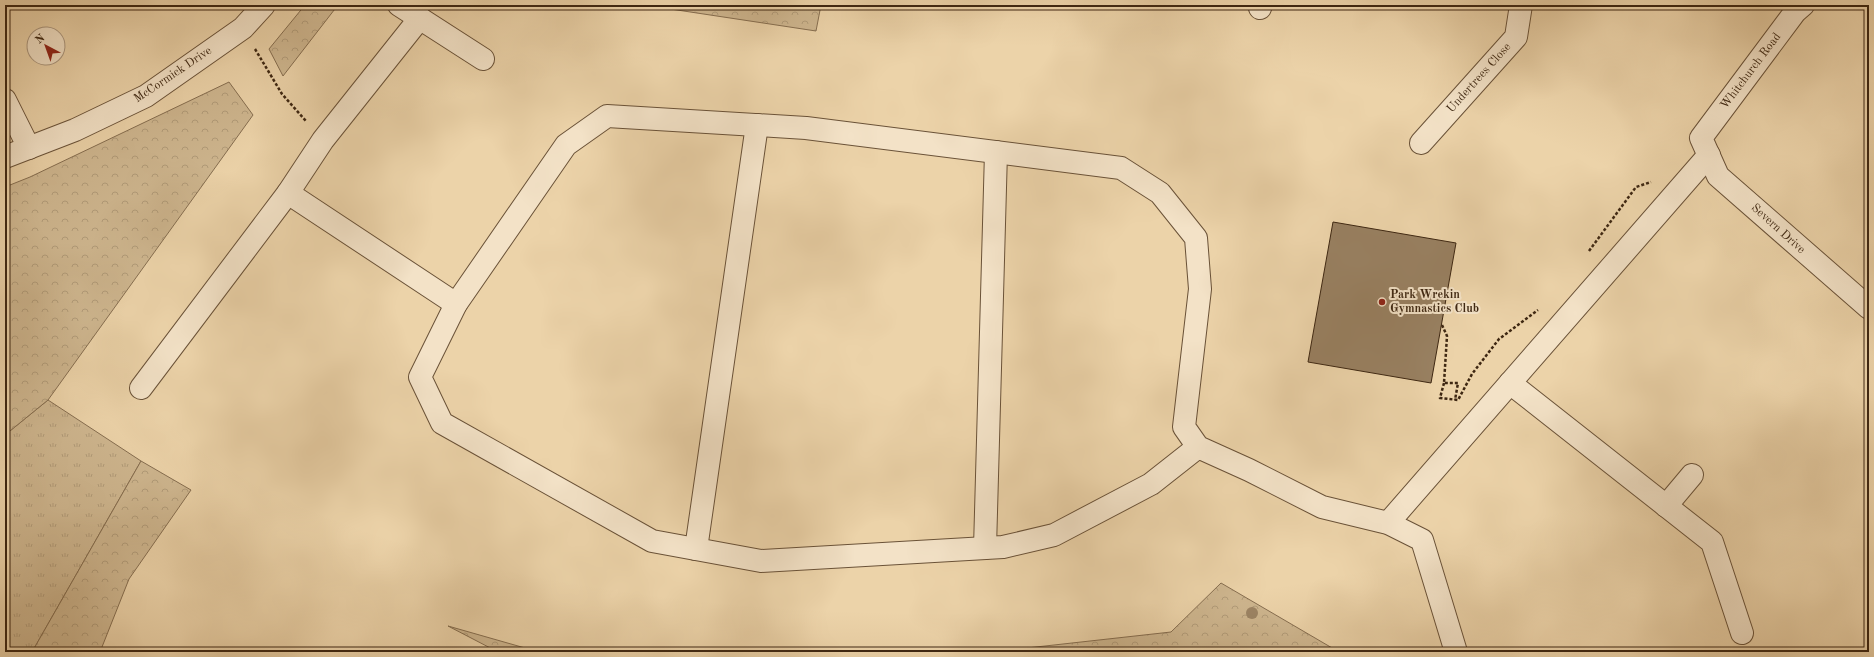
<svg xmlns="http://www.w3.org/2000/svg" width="1874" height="657" viewBox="0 0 1874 657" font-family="'Old Standard TT',serif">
<defs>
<pattern id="grass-tufts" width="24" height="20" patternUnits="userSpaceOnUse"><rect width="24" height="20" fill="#ceb68f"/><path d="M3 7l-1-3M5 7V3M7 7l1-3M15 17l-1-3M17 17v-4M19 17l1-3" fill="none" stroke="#b29c7a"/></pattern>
<pattern id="forest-crowns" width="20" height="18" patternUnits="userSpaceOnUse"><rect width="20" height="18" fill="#ceb68f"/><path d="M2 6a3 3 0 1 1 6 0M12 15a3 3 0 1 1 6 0" fill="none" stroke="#b29c7a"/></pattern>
</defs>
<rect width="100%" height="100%" fill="#ecd3a9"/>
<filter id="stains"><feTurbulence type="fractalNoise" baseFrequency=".005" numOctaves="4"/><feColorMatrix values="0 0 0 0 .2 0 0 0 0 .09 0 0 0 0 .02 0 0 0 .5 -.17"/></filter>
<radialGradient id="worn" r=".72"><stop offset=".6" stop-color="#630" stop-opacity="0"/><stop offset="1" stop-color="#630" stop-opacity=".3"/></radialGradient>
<polygon fill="url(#grass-tufts)" stroke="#866e50" points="48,400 141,461 32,652 5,652 5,435"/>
<g fill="url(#forest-crowns)" stroke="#866e50">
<polygon points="305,5 338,5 283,76 269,49"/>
<polygon points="644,5 821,5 816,31"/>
<polygon points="229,82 253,115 48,400 5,435 5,187 30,177"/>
<polygon points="141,461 191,490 129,579 100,652 32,652"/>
<polygon points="1221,583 1339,652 991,652 1171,632"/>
<polygon points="448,626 539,652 498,652"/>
</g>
<polygon fill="#988061" stroke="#3e2712" points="1333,222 1456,243 1431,383 1308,362"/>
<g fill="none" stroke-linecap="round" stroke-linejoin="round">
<g stroke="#6a5238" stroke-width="24">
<g id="minor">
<polyline points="399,5 483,59"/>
<polyline points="1803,5 1795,12 1701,138 1718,176 1869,308"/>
<polyline points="1260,8 1261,5"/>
<polyline points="5,100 29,148"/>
<polyline points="1421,143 1516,37 1521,5"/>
<polyline points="5,157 75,130 146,96 243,28 264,5"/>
<polyline points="288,193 456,304"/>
<polyline points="1510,383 1712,542 1742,633"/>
<polyline points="141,388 288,193 323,140 420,18"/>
<polyline points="1198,447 1151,484 1054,535 1003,547 761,561 652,541 442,423 420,377 456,304 566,145 607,116 806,128 1121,168 1160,193 1196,238 1200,289 1184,427 1198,447 1249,470 1322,507 1388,523 1422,540 1456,652"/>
<polyline points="1666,506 1692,475"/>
<polyline points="1388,523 1709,155"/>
<polyline points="985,548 996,152"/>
<polyline points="696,549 757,125"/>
</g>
</g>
<g stroke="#3e2712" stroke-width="2.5" stroke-dasharray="3 2" stroke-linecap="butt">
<polyline points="255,49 282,94 306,121"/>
<polyline points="1589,251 1636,187 1651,182"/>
<polyline points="1442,325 1447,336 1444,383 1458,383 1455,400"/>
<polyline points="1444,383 1440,398 1458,400 1472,374 1499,339 1538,310"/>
</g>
<use href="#minor" stroke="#f3e2c7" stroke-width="22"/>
</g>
<circle fill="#9c8464" cx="1252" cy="613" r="6"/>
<circle fill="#8f2418" stroke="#f3e2c7" stroke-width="1.5" cx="1382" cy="302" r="4"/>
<g text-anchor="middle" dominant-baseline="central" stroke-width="4" stroke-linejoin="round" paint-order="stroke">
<g font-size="12" fill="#3e2712" stroke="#f3e2c7">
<text transform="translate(1751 71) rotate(-53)">Whitchurch Road</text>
<text transform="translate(173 75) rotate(-34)">McCormick Drive</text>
<text transform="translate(1479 78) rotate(-48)">Undertrees Close</text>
<text transform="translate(1778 229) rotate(42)">Severn Drive</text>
</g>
<g font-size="12" font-weight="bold" fill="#3e2712" stroke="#f3e2c7" text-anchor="start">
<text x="1390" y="295">Park Wrekin<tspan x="1390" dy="14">Gymnastics Club</tspan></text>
</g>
</g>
<rect width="1874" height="657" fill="none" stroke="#ecd3a9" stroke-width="20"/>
<rect x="6" y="6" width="1862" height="645" fill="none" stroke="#3e2712" stroke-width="2"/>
<rect x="10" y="10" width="1854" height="637" fill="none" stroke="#3e2712"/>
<g transform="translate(46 46) rotate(319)"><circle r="19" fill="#f3e2c7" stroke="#ab977f"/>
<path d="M0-3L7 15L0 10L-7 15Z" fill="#8f2418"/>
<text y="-6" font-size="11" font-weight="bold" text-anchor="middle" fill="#3e2712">N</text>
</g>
<rect width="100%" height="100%" filter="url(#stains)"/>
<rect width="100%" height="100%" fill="url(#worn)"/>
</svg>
